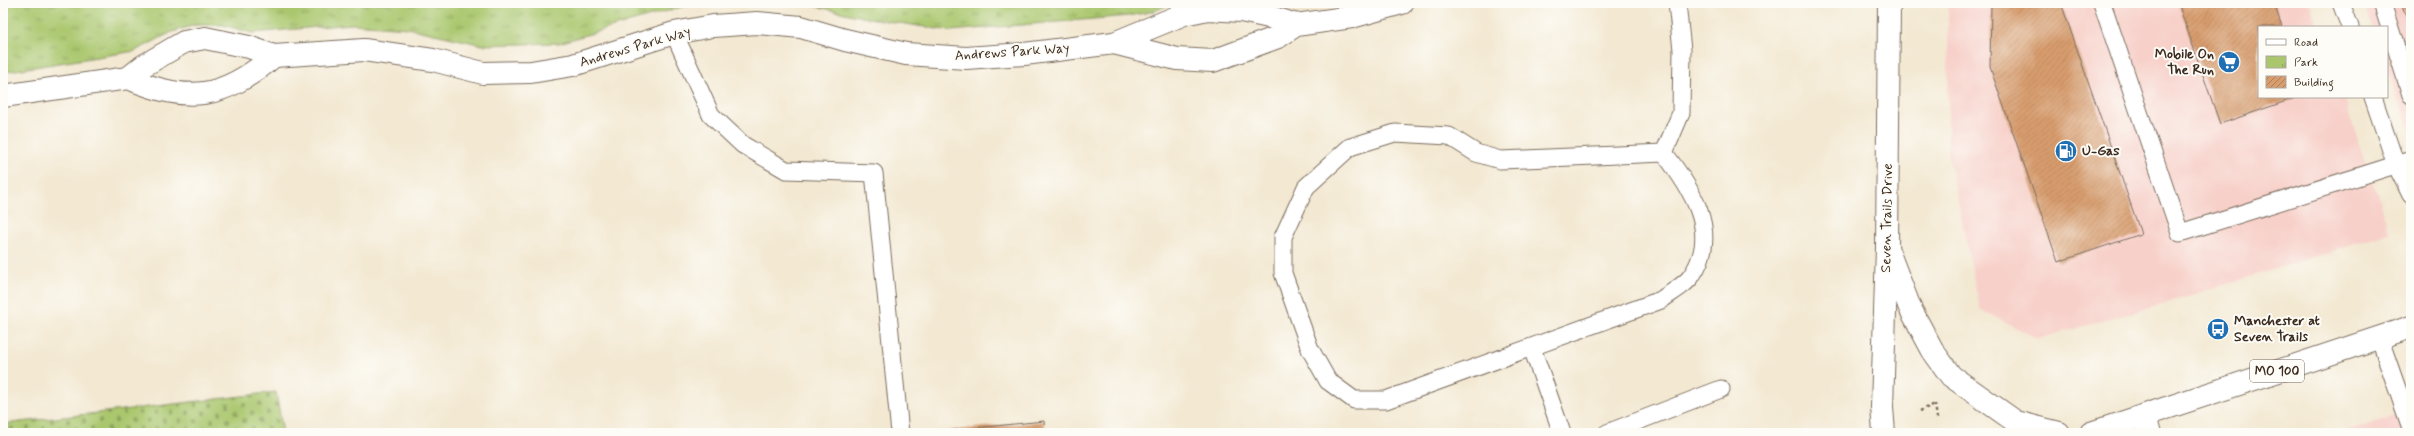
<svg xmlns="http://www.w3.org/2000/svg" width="2414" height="436" viewBox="0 0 2414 436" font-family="Mynerve,sans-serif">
<defs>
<pattern id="cemetery-stones" width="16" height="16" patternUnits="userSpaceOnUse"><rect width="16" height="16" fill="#aac76e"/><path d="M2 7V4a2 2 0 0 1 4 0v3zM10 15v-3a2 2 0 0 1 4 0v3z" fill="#8ca25a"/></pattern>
<pattern id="park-tufts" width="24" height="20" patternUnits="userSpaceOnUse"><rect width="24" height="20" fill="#aac76e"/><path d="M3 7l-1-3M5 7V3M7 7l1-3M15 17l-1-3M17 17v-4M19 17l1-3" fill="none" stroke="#8ca25a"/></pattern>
<pattern id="building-hatch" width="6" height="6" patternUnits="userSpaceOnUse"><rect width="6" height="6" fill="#d89d6e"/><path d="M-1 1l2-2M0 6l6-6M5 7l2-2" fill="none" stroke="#b0805a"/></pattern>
</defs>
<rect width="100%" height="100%" fill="#fdfcf7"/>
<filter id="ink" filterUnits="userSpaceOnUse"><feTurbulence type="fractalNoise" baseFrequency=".025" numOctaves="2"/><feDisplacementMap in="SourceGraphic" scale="8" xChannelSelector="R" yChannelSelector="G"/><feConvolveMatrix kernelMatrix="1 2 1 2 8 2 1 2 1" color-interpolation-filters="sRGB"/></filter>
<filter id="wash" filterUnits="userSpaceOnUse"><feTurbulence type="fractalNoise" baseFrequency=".012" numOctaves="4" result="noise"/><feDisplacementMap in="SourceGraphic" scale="16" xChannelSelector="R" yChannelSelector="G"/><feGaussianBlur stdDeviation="0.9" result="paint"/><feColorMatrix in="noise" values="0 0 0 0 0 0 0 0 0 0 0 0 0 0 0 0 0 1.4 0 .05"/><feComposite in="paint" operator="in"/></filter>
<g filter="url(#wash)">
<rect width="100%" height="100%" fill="#f3e8d1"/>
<g fill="#f7d0c9">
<polygon points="1948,3 2310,3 2318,27 2259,27 2259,97 2343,97 2390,233 2167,303 2038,339 1980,309 1948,153"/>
<polygon points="2363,3 2411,3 2411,134 2387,69 2387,27 2372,27"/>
<polygon points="2411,410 2411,433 2343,433"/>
</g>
<polygon fill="url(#cemetery-stones)" stroke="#727846" points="276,392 283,433 3,433 3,424"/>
<g fill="url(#park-tufts)" stroke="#727846">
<polygon points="3,3 695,3 559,43 483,45 408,28 352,24 252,33 223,25 195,25 172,32 135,51 3,72"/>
<polygon points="802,3 1173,3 1155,11 1129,16 950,31 862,17"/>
</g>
<g id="blocks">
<g fill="url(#building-hatch)">
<polygon points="1991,3 2061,3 2141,234 2058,262 1990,67"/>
<polygon points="2178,3 2274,3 2282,27 2259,27 2259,97 2298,97 2220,124"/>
<polygon points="2401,3 2411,3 2411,25 2410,26"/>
<polygon points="1044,421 1045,433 935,433 935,432"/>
</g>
</g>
</g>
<g filter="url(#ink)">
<use href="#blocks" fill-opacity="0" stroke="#7b6c5d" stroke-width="1"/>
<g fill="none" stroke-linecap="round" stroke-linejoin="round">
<g stroke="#7b6c5d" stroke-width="19">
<g id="lane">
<polyline points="2102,3 2180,233 2411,160"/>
<polyline points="2341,3 2350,27"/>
<polyline points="2382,3 2411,95"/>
<polyline points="674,33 711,115 743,145 786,170 874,173 900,433"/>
<polyline points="2373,97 2396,165 2411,195"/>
<path d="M1395 133 1449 136 1476 153 1500 160 1664 153C1691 188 1721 232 1692 275 1686 285 1670 293 1661 300L1386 400H1354L1328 381 1310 349 1283 273V237L1306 187 1350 147Z"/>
<polyline points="1664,153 1681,113 1682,50 1677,3"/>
<polyline points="2379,337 2411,428"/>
<polyline points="1532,348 1562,433"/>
<polyline points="1607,433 1721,389"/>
</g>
</g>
<g stroke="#7b6c5d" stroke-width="24">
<g id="street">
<polyline points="1114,43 1177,59 1213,61 1278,37 1296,25 1352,17 1402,3"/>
<path d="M128 78C189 104 223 99 274 56"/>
<polyline points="3,96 128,78 143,66 184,42 205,38 249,47 274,56 364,50 433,60 483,73 531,72 573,65 674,33 713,26 757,23 801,27 845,40 906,54 966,58 1024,54 1114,43 1184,14 1208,9 1241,11 1274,18 1296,25"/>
<polyline points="2144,416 2150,433"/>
<polyline points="1884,433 1882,407 1887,248 1889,3"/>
</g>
</g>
<g stroke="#7b6c5d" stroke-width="24">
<g id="highway">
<polyline points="1887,248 1910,308 1933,351 1951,376 2016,422 2059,433"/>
<polyline points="2091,433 2411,327"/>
</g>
</g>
<g stroke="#7b6c5d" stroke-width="2.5" stroke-dasharray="3 3" stroke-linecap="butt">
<polyline points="1935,404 1937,418"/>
<polyline points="1920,411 1935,404"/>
</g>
<use href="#lane" stroke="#fff" stroke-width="17"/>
<use href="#street" stroke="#fff" stroke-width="22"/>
<use href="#highway" stroke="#fff" stroke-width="22"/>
</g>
</g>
<defs>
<g id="supermarket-disc" transform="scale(1.15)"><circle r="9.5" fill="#1f6fb2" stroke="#fdfcf7"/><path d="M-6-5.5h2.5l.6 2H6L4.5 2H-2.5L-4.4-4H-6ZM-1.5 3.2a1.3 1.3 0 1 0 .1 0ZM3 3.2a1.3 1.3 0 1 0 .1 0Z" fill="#fff"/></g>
<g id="fuel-disc" transform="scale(1.15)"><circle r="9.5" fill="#1f6fb2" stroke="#fdfcf7"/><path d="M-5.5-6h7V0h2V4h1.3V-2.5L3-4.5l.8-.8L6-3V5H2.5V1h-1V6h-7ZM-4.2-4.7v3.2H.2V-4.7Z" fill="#fff"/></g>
<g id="bus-disc" transform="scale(1.15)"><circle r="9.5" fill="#1f6fb2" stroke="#fdfcf7"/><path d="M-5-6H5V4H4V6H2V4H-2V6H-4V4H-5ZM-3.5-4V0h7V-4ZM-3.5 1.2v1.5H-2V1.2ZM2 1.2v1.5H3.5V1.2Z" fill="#fff"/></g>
</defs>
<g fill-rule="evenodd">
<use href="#supermarket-disc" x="2229" y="62"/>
<use href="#fuel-disc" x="2066" y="151"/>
<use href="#bus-disc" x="2218" y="329"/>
</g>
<g text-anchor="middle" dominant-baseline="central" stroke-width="4" stroke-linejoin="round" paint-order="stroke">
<rect fill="#fdfcf7" stroke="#75695f" stroke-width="1" x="2250" y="360" width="54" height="22" rx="3"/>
<g font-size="13" font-weight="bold" fill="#3b2a1e">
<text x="2277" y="371">MO 100</text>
</g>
<g font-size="14" fill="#3b2a1e" stroke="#fdfcf7">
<text transform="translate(635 47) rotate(-16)">Andrews Park Way</text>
<text transform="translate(1012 52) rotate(-4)">Andrews Park Way</text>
<text transform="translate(1887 218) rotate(-89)">Seven Trails Drive</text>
</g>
<g font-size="14" font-weight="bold" fill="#3b2a1e" stroke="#fdfcf7" text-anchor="start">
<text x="2214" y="54" text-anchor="end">Mobile On<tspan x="2214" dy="16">The Run</tspan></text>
<text x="2082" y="151">U-Gas</text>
<text x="2234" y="321">Manchester at<tspan x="2234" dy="16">Seven Trails</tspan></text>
</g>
</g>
<rect width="2414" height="436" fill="none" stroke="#fdfcf7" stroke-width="16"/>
<rect x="2258" y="26" width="130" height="72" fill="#fdfcf7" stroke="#afa8a0"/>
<rect x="2266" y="39" width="20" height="6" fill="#ffffff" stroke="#afa8a0"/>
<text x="2294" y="46" font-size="12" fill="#3b2a1e">Road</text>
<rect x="2266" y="56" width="20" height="12" fill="url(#park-tufts)" stroke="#afa8a0"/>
<text x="2294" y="66" font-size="12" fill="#3b2a1e">Park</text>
<rect x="2266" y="76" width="20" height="12" fill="url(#building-hatch)" stroke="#afa8a0"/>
<text x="2294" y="86" font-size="12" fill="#3b2a1e">Building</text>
</svg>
